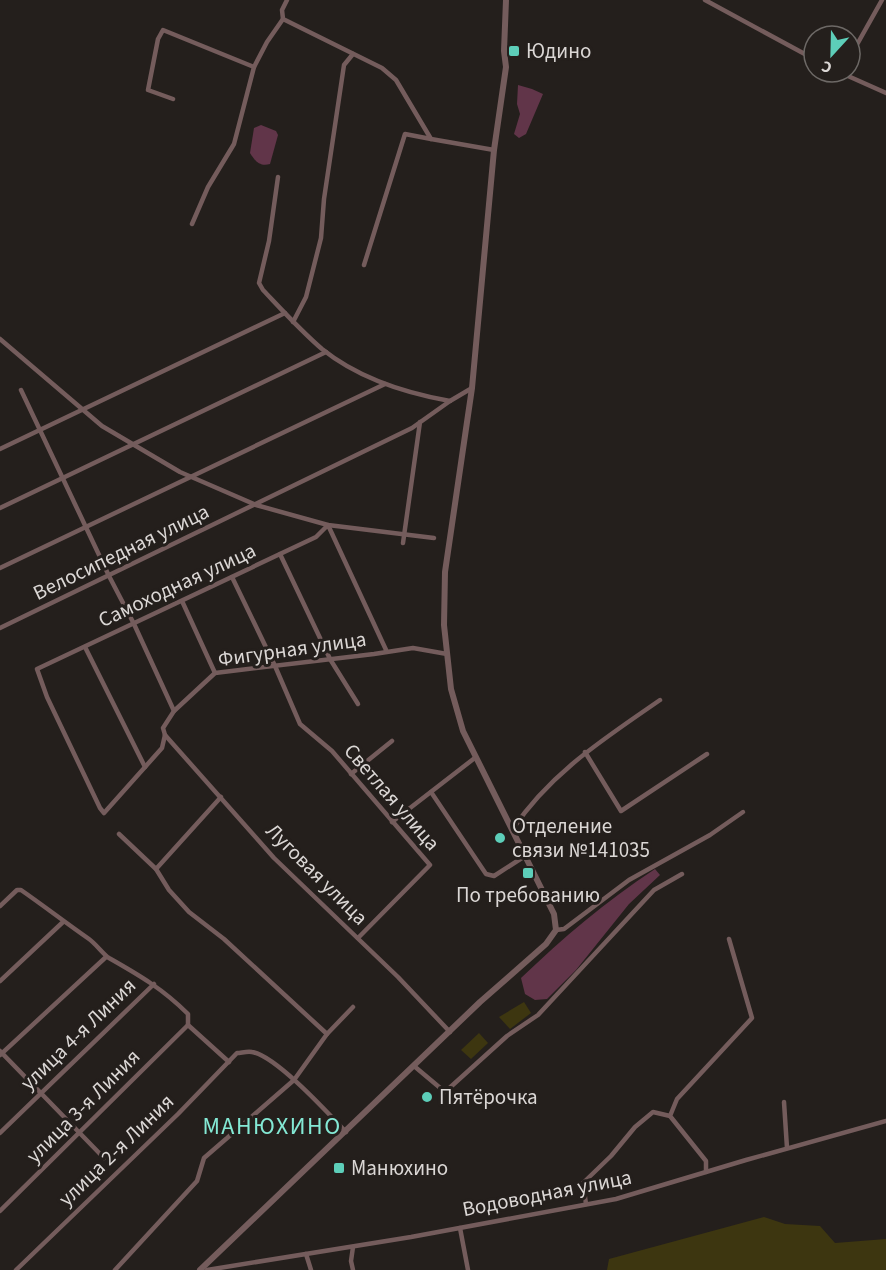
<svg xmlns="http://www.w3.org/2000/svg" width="886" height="1270" viewBox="0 0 886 1270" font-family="'Source Sans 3',sans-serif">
<rect width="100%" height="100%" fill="#241f1c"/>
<g fill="#3d3610">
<polygon points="524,1002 531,1013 510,1029 499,1017"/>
<polygon points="479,1033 488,1043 471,1059 461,1050"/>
<polygon points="764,1217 785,1224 820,1226 835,1243 886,1239 886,1270 607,1270 609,1259"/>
</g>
<g fill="#613549">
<polygon points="518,85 532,89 543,94 526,134 519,138 514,134 520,114 517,104"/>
<path d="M261 125 276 131 278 135 270 164C260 167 255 161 250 153L254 128Z"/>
<path d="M655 869 660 875 629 904 576 970 547 999 535 1000 525 994 521 978C563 938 606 901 655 869Z"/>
</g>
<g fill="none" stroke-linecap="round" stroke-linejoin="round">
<g stroke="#745c5c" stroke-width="4.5">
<polyline points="287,0 282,10 283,19 382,68 396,80 431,139 494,150"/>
<polyline points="705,0 814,59"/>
<polyline points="850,57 882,0"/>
<polyline points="839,72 886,93"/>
<polyline points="173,99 148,90 158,39 163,30 254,67"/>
<path d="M278 177 269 241 259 283 263 290C282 310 301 331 322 349 358 378 405 393 450 401"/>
<polyline points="192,224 208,187 234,144 254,67 267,42 283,19"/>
<polyline points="364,265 405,134 431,139"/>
<polyline points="293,322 306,297 321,238 324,199 344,65 353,54"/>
<polyline points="0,339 102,426 180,472 256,505 328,525 434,538"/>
<polyline points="21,390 109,576 134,624 174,711"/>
<polyline points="0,449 285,313"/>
<polyline points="0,508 326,352"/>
<polyline points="403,543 420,422"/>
<polyline points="280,554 330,659 358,704"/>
<polyline points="0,568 385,384"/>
<polyline points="232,577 275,666 300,724 332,751 430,865 358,938"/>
<polyline points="182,601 215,673"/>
<polyline points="0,628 412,428 450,401 472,388"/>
<polyline points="85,647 145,767"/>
<polyline points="387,652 328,525 316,537 37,669 47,697 100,808 104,813 162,748 165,735 163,728 174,711 215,673 374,654 413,648 447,654"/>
<polyline points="165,735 274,858 398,977 450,1032"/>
<polyline points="585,752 621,811 707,754"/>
<polyline points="351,774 392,741"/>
<polyline points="431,792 486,874 494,876 525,856"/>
<polyline points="392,822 476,757"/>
<path d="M512 830C551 772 604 739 660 700"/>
<polyline points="119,834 156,869 169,890 189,912 224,939 327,1034"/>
<polyline points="156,869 221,797"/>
<path d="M0 906 17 890H21C44 906 66 923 89 939 96 944 104 955 109 958 139 975 163 989 188 1014V1025L229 1062"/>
<polyline points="556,930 564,929 629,880 710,835 743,812"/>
<polyline points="0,981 63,922"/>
<polyline points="0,1051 104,1158"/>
<polyline points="0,1055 106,957"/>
<polyline points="414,1066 445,1092 507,1036 538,1015 654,890 682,874"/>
<polyline points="784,1102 787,1148"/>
<polyline points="0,1133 154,984"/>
<polyline points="706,1172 706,1161 670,1116 677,1099 752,1018 729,939"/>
<polyline points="586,1204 583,1183 611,1156 635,1127 653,1112 670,1116"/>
<polyline points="0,1211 188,1025"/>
<polyline points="460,1228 468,1270"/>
<polyline points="353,1247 351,1261 353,1270"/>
<polyline points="306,1254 311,1270"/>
<path d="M16 1270 178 1114 237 1053C241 1053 247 1051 252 1052 276 1056 328 1113 346 1132"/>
<polyline points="115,1270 197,1181 204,1158 294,1080 327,1034 353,1007"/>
<polyline points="207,1270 411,1237 616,1199 746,1160 886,1121"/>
</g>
<polyline stroke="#745c5c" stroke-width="6" points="200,1270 480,1002 546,944 556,930 554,914 463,731 451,689 444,625 445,572 472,388 494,150 506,67 504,51 506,0"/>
</g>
<g fill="#5dceb9" stroke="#241f1c" stroke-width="2">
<rect x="508" y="45" width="12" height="12" rx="3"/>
<circle cx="500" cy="838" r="6"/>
<rect x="522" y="867" width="12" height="12" rx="3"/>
<circle cx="427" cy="1097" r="6"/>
<rect x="333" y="1162" width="12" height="12" rx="3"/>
</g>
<g text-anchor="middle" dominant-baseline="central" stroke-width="6" stroke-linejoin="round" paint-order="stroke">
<g font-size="21" fill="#dbd7d5" stroke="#241f1c" text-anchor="start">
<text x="526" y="51">Юдино</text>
<text x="512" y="826">Отделение<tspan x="512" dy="24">связи №141035</tspan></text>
<text x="528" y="895" text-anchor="middle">По требованию</text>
<text x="439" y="1097">Пятёрочка</text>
<text x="351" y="1168">Манюхино</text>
</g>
<g font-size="21" fill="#dbd7d5" stroke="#241f1c">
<text transform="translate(121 552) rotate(-26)">Велосипедная улица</text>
<text transform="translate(177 585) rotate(-25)">Самоходная улица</text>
<text transform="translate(292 649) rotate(-8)">Фигурная улица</text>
<text transform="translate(392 797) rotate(49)">Светлая улица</text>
<text transform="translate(317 874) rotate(45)">Луговая улица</text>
<text transform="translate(78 1034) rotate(-44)">улица 4-я Линия</text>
<text transform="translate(83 1106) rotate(-45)">улица 3-я Линия</text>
<text transform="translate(116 1150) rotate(-44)">улица 2-я Линия</text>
<text transform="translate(547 1193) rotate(-11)">Водоводная улица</text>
</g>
<g font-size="24" letter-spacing="1.5" fill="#84e9d5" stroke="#241f1c">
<text x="272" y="1126">МАНЮХИНО</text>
</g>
</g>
<g transform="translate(832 54) rotate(202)"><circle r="28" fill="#241f1c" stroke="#6d6966" stroke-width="1.5"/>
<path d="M0-4.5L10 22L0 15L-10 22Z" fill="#5dceb9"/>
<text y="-9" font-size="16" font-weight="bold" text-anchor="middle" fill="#dbd7d5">С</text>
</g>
</svg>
